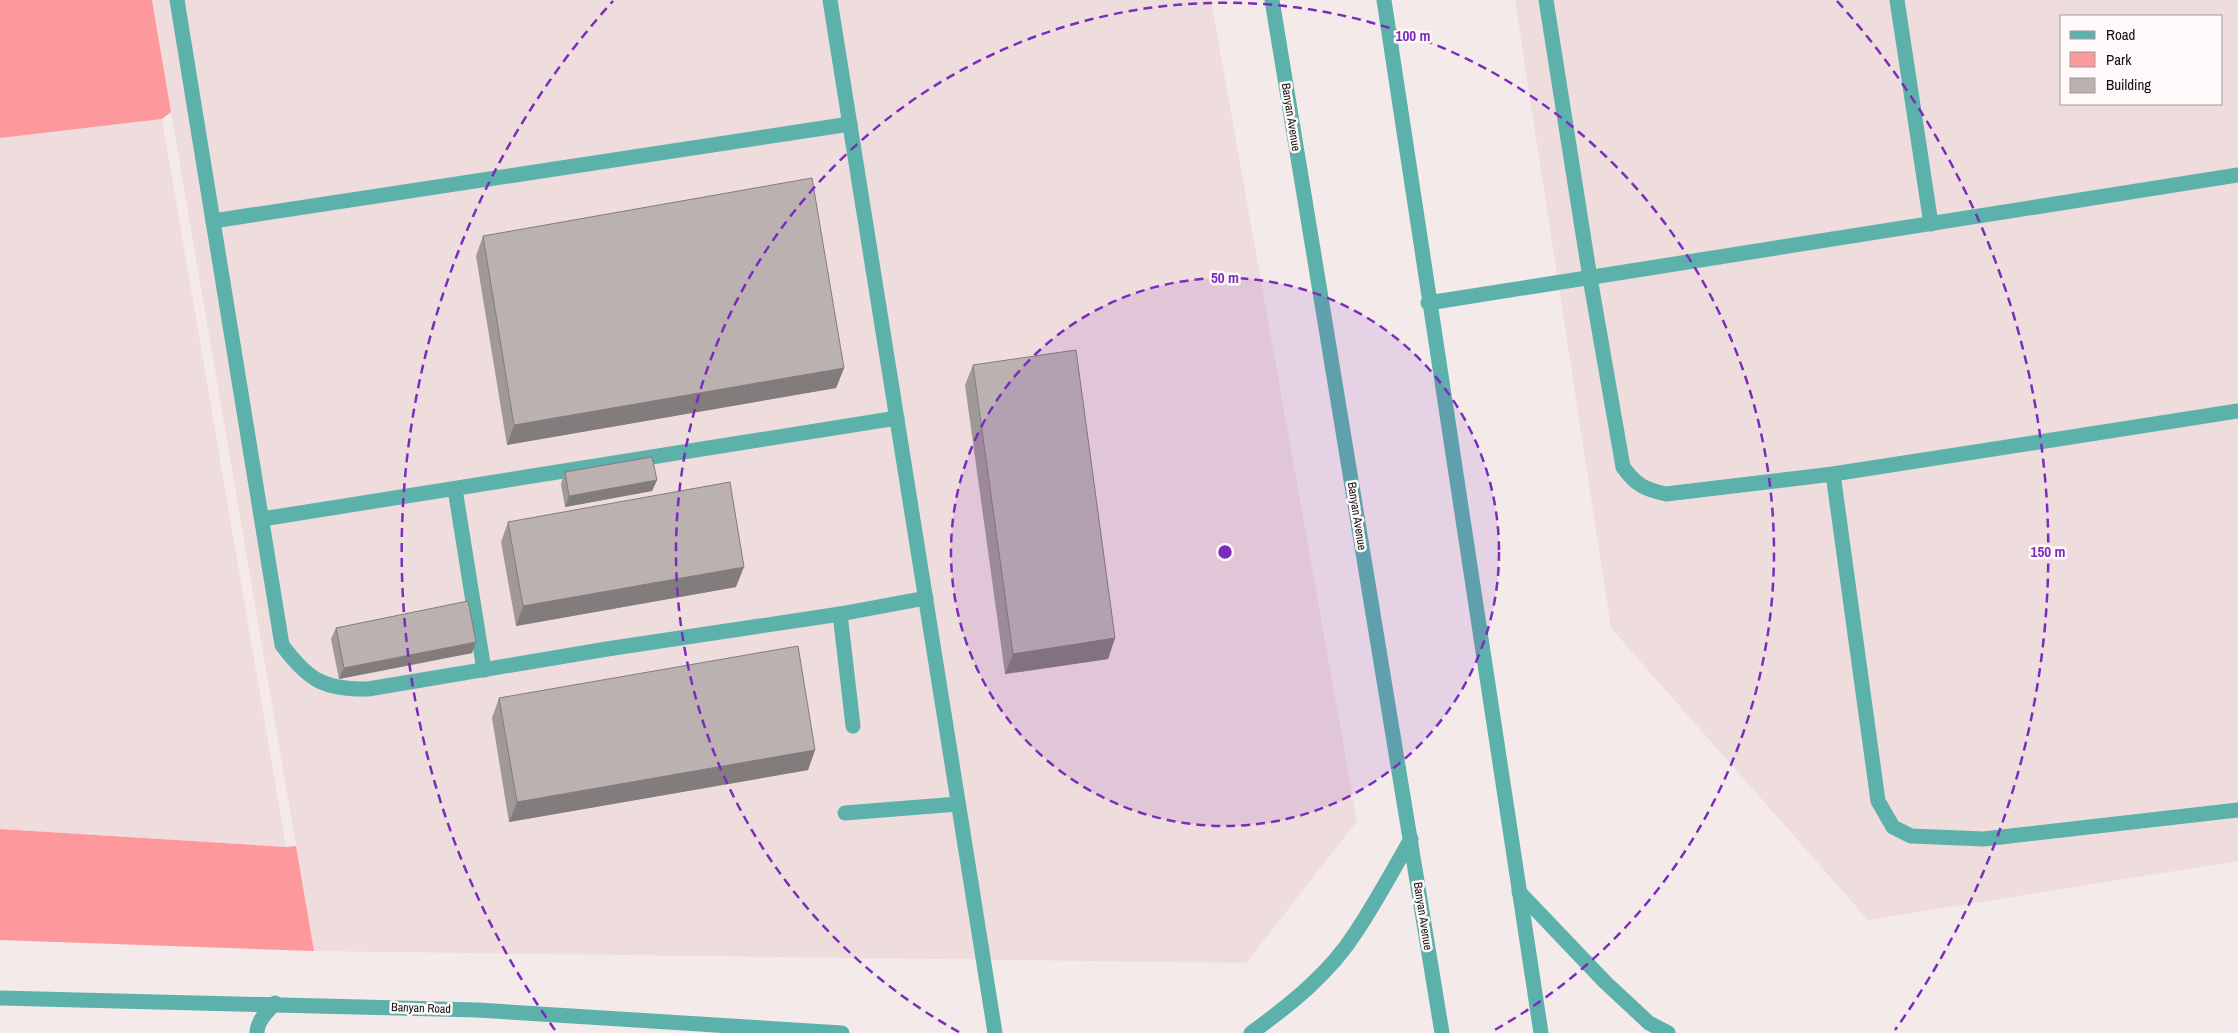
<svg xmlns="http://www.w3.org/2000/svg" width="2238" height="1033" viewBox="0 0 2238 1033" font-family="'Archivo Narrow',sans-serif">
<rect width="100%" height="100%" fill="#f4eaea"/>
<g fill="#efdcdc" fill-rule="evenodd">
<polygon points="152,0 1211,0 1357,821 1246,963 314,951"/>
<path d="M1515 0H2238V861L1868 920 1611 628ZM2062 16H2222V104H2062Z"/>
<polygon points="162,119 286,847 0,829 0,138"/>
</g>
<g fill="#fd999d">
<polygon points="0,0 152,0 171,112 162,119 0,138"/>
<polygon points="0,829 286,847 296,846 314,951 0,940"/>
</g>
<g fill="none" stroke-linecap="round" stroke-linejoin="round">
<g stroke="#5db1ab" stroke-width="15">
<path d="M177 0 282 645C308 680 324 690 368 689L607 649 840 614 926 598"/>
<polyline points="830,0 995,1033"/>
<polyline points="1272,0 1442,1033"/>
<polyline points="1384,0 1541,1033"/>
<path d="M1546 0 1590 278 1623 467C1636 485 1644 489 1666 494L1833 474 2238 411"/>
<polyline points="1897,0 1931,224"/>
<polyline points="213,221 850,124"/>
<polyline points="1428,303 2238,175"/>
<polyline points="1833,474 1878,801 1893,827 1911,836 1984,839 2238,810"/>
<polyline points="455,489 484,670"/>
<polyline points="262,519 897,418"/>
<polyline points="840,614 853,726"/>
<polyline points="845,813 958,804"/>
<polyline points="1519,892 1605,982 1649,1023 1668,1033"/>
<polyline points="0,998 478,1010 842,1033"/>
<path d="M257 1033C257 1021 267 1012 275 1003"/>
<path d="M1251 1033C1290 1005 1330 973 1356 932 1376 902 1393 870 1411 839"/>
</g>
</g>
<g fill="#a19898">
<polygon points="483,236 844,368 836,388 507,445 476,256"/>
<polygon points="973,365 1115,638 1108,659 1005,674 965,385"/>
<polygon points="565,472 657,480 652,491 565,507 561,484"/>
<polygon points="508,522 736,587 516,626 501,542"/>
<polygon points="336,628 472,653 339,679 331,639"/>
<polygon points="499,698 815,750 808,770 509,822 492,718"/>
</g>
<g fill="#837c7c">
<polygon points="844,368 836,388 507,445 514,425"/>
<polygon points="657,480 652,491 565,507 569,496"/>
<polygon points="744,567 736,587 516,626 523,606"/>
<polygon points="1115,638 1108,659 1005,674 1013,654"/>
<polygon points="476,642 472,653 339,679 344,668"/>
<polygon points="815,750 808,770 509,822 517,802"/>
</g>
<g fill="#bbb1b1" stroke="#837c7c">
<polygon points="812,178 844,368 514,425 483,236"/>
<polygon points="1076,350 1115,638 1013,654 973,365"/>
<polygon points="652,457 657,480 569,496 565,472"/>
<polygon points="730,482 744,567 523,606 508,522"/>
<polygon points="468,601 476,642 344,668 336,628"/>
<polygon points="798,646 815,750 517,802 499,698"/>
</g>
<circle cx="1225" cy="552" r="274" fill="#7b2cbf" fill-opacity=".12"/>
<g fill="none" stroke="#7b2cbf" stroke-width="2.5" stroke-dasharray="9 6">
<circle cx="1225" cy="552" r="274"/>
<path d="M959 1032A549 549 0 1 1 1491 1032"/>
<path d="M555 1030A823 823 0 0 1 613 1M1837 1A823 823 0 0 1 1895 1030"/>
</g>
<g text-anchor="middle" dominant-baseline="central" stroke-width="5" stroke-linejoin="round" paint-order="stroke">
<g font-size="12" fill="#131010" stroke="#fff9f9">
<text transform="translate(1291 117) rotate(81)">Banyan Avenue</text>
<text transform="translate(1357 516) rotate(81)">Banyan Avenue</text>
<text transform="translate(1423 916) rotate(81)">Banyan Avenue</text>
<text transform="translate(421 1008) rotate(2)">Banyan Road</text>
</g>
</g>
<circle cx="1225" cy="552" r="8" fill="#7b2cbf" stroke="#fff9f9" stroke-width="2.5"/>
<g font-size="15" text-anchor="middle" font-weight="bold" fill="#7b2cbf" stroke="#fff9f9" stroke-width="5" stroke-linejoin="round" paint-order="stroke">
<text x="1413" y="41">100 m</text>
<text x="1225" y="283">50 m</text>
<text x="2048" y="557">150 m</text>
</g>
<rect x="2060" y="15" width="162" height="90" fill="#fff9f9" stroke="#a19c9c"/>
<rect x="2070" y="31" width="25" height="8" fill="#5db1ab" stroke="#a19c9c"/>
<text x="2106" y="40" font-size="15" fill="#131010">Road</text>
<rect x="2070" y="52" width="25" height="15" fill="#fd999d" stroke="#a19c9c"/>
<text x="2106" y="65" font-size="15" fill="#131010">Park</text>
<rect x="2070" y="78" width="25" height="15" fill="#bbb1b1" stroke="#a19c9c"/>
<text x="2106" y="90" font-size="15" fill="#131010">Building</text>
</svg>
